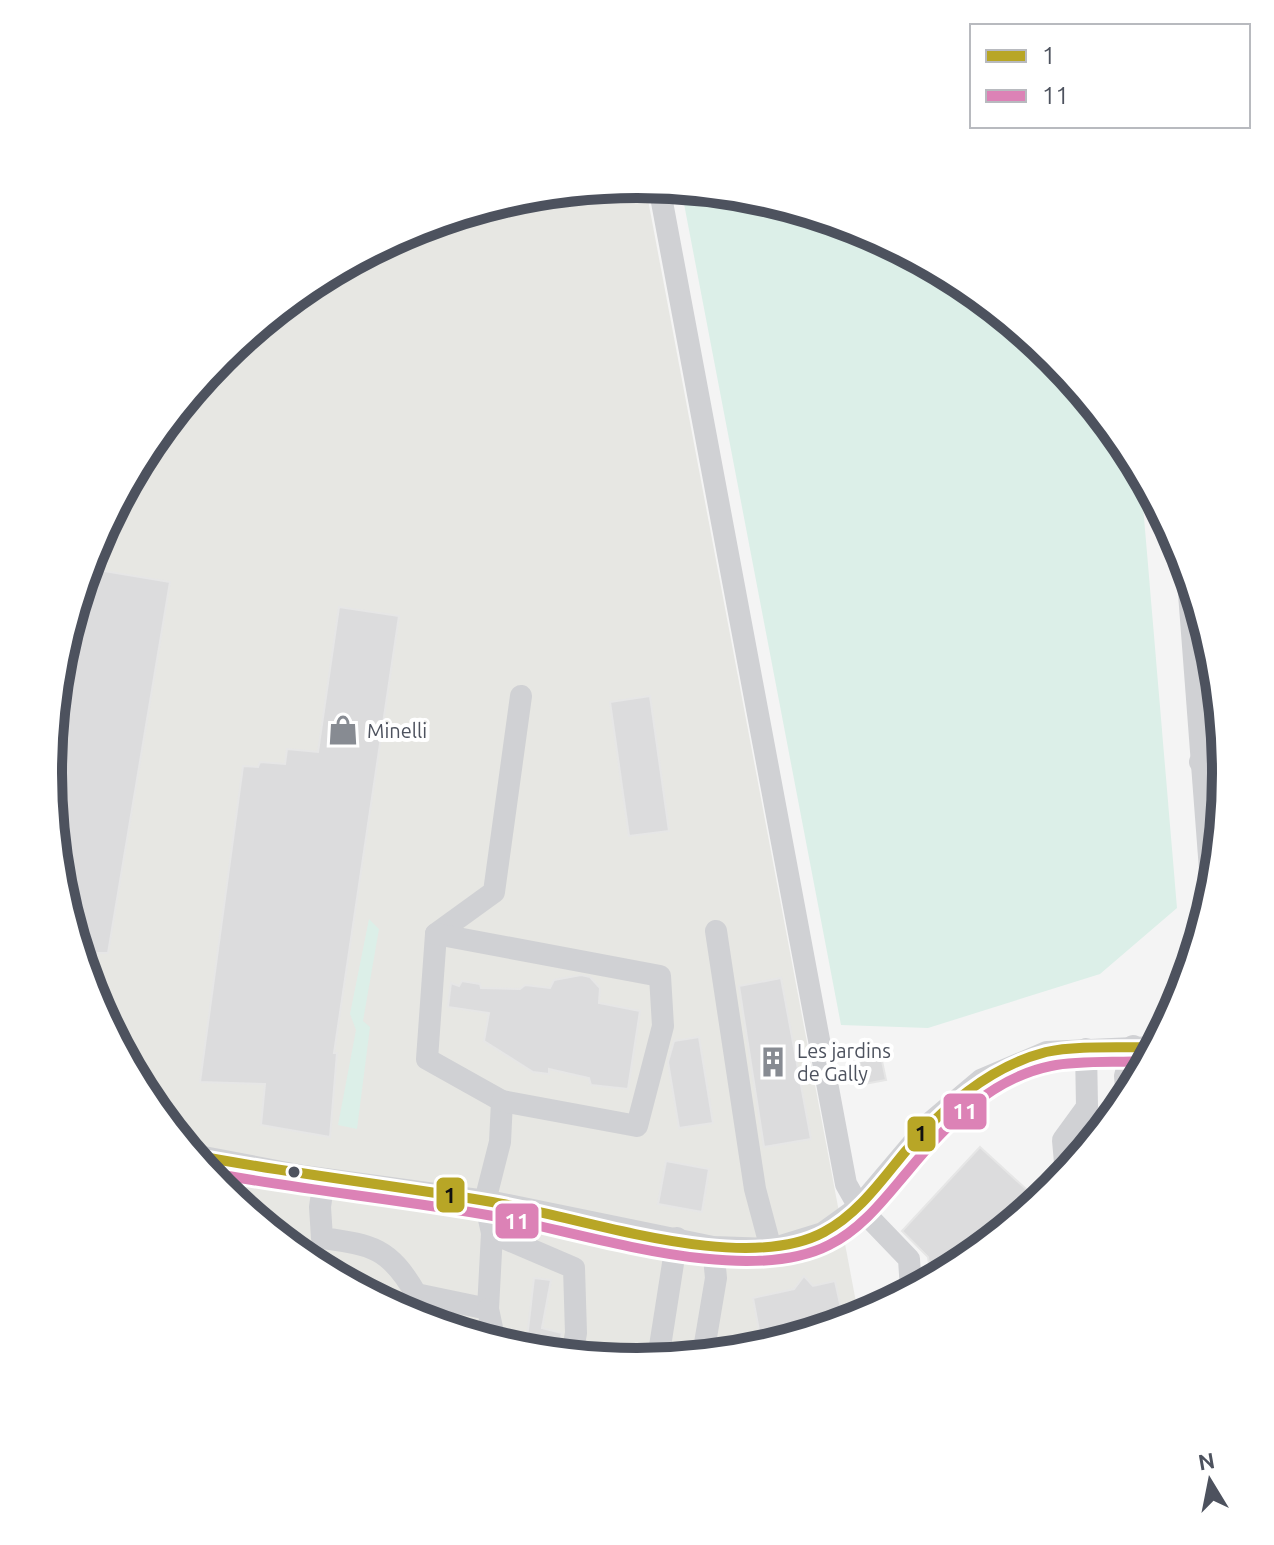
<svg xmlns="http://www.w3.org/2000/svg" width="1274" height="1545" viewBox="0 0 1274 1545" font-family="Ubuntu,sans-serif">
<rect width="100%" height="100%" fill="#f4f4f4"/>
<polygon fill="#e7e7e3" points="637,184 645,184 859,1318 751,1350 637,1361 522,1350 411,1316 309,1262 220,1189 147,1099 93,997 59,887 59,657 93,547 148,445 221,356 310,283 412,228 523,195"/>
<g fill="#dcefe8">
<path d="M681 188C705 190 730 190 754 195 904 229 1066 331 1140 470L1177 908 1100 974 928 1028 841 1025Z"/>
<polygon points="369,919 379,929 363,1021 370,1027 357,1129 338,1125 356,1030 350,1014"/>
</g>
<g fill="#dcdcdd" stroke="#e6e6e6" stroke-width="2">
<polygon points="86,568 170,582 108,953 98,953 90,990 59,887 48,772 59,657"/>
<polygon points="339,607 399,616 334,1053 337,1053 330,1137 261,1125 265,1084 200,1082 243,766 258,767 260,762 285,764 287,749 318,752"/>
<polygon points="650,696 669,831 629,836 610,702"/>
<polygon points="581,975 590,977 600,988 599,1003 640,1011 628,1089 591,1085 589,1078 549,1069 549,1074 533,1072 484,1041 489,1013 448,1007 451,983 459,986 462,981 480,984 481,988 520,989 525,985 550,988 554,980"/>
<polygon points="781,978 811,1139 764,1147 739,986"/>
<polygon points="699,1037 713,1123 679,1128 668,1062 674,1041"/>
<polygon points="881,1056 886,1080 864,1084 859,1060"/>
<polygon points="980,1147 1039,1201 964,1262 947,1271 930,1270 928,1257 902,1231"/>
<polygon points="666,1161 709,1169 702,1212 658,1204"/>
<polygon points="804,1276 813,1286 835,1281 844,1322 762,1347 753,1298 794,1289"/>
<polygon points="534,1278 551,1280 542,1328 562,1333 559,1348 550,1346 549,1353 526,1347"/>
</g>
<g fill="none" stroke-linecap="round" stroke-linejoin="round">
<g stroke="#d0d1d4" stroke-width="22">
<polyline points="659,186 846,1184 859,1207 909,1259 911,1290"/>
<polyline points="1187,567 1212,896"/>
<polyline points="521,696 494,892 436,934 427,1059 502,1101 500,1142 485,1201 492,1233 574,1268 576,1333 572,1355"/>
<polyline points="1200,762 1225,762"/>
<polyline points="716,931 755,1189 771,1249"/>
<polyline points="436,934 660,976 663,1026 637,1126 502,1101"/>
<polyline points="1127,1100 1125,1076 1133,1046"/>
<polyline points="161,1117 163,1109"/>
<polyline points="193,1155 303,1176 493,1202 713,1247 771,1249 823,1233 859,1207 930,1123 981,1080 1047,1052 1155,1047"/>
<polyline points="1066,1174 1063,1140 1087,1107 1086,1049"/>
<path d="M324 1179 320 1207 322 1238C372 1245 389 1247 416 1294L488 1309 492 1233"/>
<polyline points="488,1309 495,1342"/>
<polyline points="703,1355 716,1278 713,1247"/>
<polyline points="658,1359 677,1238"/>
</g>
<g stroke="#fff" stroke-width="16">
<path id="bus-1" d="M193 1155C292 1174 392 1185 492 1202 581 1217 743 1276 824 1232 858 1214 881 1181 905 1152 943 1108 988 1067 1046 1052 1076 1045 1123 1048 1155 1047"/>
</g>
<g stroke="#fff" stroke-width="16">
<path id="bus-2" d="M206 1172C301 1190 398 1199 493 1216 585 1233 745 1288 829 1245 862 1229 885 1198 908 1171 945 1126 991 1078 1051 1066 1081 1060 1116 1063 1147 1061"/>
</g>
<use href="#bus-1" stroke="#b8a626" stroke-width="10"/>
<use href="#bus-2" stroke="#dc82b6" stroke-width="10"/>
</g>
<defs>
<g id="shop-bare" transform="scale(2.4)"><path d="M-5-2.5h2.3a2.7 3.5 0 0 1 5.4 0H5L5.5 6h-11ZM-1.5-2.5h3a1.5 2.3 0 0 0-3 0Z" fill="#878b92" stroke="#fff" stroke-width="2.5" paint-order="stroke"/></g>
<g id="building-bare" transform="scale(2.4)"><path d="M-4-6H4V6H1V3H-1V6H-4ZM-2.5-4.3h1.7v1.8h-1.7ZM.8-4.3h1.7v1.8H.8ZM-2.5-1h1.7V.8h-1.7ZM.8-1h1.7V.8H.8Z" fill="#878b92" stroke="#fff" stroke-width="2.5" paint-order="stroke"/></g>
</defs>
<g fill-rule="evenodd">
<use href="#shop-bare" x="343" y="730"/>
<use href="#building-bare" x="773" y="1062"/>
</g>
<circle fill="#4d525e" stroke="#fff" stroke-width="3" cx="294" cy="1172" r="7"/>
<g text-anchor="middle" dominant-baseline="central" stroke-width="8" stroke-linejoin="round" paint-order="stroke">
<g font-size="20" fill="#4d525e" stroke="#fff" text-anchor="start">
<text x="367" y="730">Minelli</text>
<text x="797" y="1050">Les jardins<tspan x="797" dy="23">de Gally</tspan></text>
</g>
</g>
<path d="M0 0H1274V1545H0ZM62 773a575 575 0 1 1 1150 0a575 575 0 1 1-1150 0Z" fill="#fff" fill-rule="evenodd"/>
<path fill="none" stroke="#4d525e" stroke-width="10" d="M62 773a575 575 0 1 1 1150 0a575 575 0 1 1-1150 0Z"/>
<g stroke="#fff" stroke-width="3">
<rect x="942" y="1092" width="46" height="39" rx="8" fill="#dc82b6"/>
<rect x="906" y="1115" width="31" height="38" rx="8" fill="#b8a626"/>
<rect x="435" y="1176" width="31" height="38" rx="8" fill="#b8a626"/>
<rect x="494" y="1202" width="46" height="38" rx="8" fill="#dc82b6"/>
</g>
<g font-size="22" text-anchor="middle" font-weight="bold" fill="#fff">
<text x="965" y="1119">11</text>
<text x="517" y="1229">11</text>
</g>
<g font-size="22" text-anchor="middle" font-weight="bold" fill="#111">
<text x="921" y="1141">1</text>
<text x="450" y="1203">1</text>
</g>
<rect x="970" y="24" width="280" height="104" fill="#ffffff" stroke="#b8babf" stroke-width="2"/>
<rect x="986" y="50" width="40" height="12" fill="#b8a626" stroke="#b8babf" stroke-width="2"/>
<text x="1042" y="64" font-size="24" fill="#4d525e">1</text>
<rect x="986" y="90" width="40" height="12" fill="#dc82b6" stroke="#b8babf" stroke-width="2"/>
<text x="1042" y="104" font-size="24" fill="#4d525e">11</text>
<g transform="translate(1210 1481) rotate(350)" stroke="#ffffff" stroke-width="6" paint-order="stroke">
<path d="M0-6L14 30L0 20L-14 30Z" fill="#4d525e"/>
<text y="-12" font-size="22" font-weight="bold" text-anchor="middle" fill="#4d525e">N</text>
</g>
</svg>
